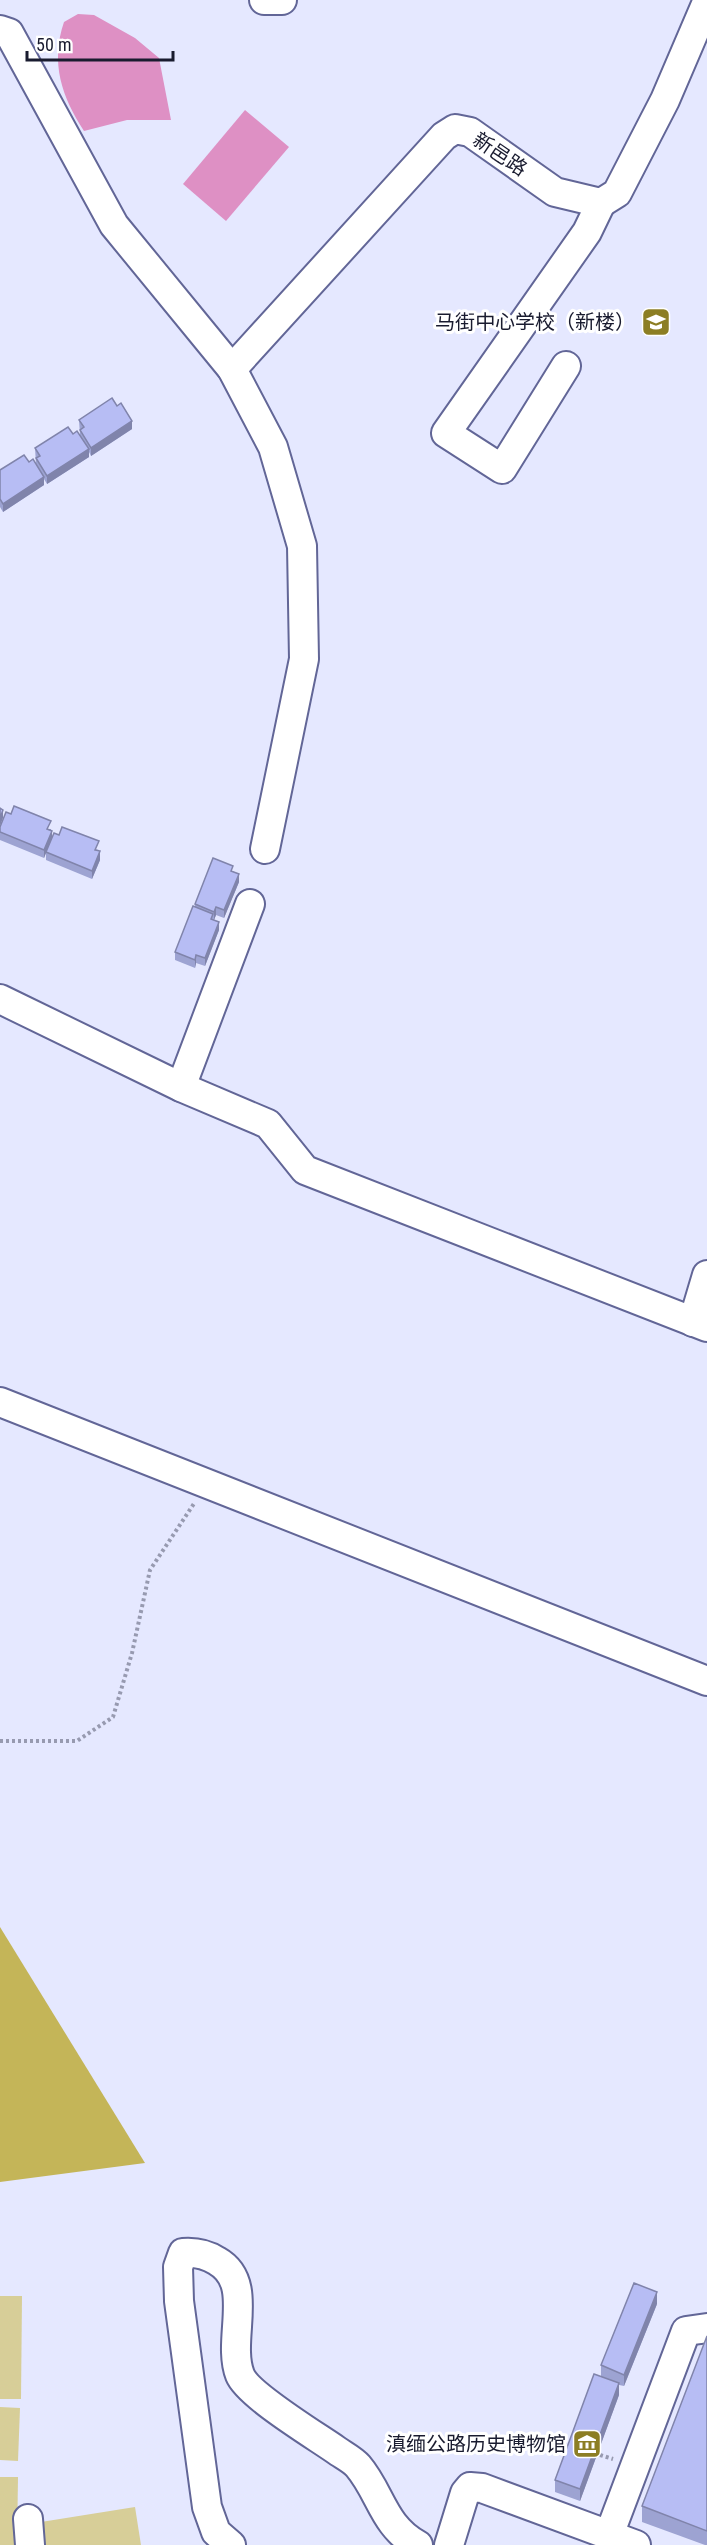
<svg xmlns="http://www.w3.org/2000/svg" width="707" height="2545" viewBox="0 0 707 2545" font-family="'Roboto Condensed','Noto Sans SC',sans-serif">
<rect width="100%" height="100%" fill="#e5e8ff"/>
<g fill="#d7ce98">
<polygon points="0,2296 22,2296 21,2399 0,2399"/>
<polygon points="0,2407 20,2408 18,2461 0,2460"/>
<polygon points="0,2477 18,2477 17,2545 0,2545"/>
<polygon points="135,2507 141,2545 44,2545 41,2522"/>
</g>
<polygon fill="#c4b558" points="0,1927 145,2163 0,2182"/>
<g fill="#de90c4">
<path d="M78 14 94 15 135 38 159 58 171 120H127L84 131C62 97 50 63 64 22Z"/>
<polygon points="245,110 289,147 226,221 183,184"/>
</g>
<g fill="none" stroke-linecap="round" stroke-linejoin="round">
<g stroke="#626697" stroke-width="32">
<g id="minor">
<polyline points="264,0 282,0"/>
<polyline points="0,30 9,33 114,225 232,369 273,447 302,546 304,659 265,849"/>
<polyline points="566,366 502,469 446,433 587,232 601,203"/>
<polyline points="232,369 444,136 455,129 470,132 555,192 601,203 617,193 665,100 707,2"/>
<polyline points="0,999 181,1087 268,1124 305,1170 707,1327"/>
<polyline points="181,1087 250,904"/>
<polyline points="693,1322 707,1275"/>
<polyline points="0,1402 707,1681"/>
<polyline points="28,2519 30,2545"/>
<polyline points="609,2535 686,2331 707,2328"/>
<path d="M231 2545 216 2532 207 2507 179 2301 178 2267 183 2253C196 2252 206 2254 217 2261 256 2283 226 2339 240 2375 248 2395 316 2436 336 2450 343 2455 353 2460 358 2466 381 2493 383 2526 418 2545"/>
<polyline points="449,2545 465,2493 470,2487 482,2488 636,2545"/>
</g>
</g>
<g stroke="#979ab0" stroke-width="4" stroke-dasharray="3 3" stroke-linecap="butt">
<polyline points="0,1741 77,1741 113,1717 132,1653 150,1570 195,1502"/>
<polyline points="600,2455 613,2459"/>
</g>
<use href="#minor" stroke="#fff" stroke-width="28"/>
</g>
<g fill="#9da3d2">
<polygon points="79,420 132,429 91,456 89,452 89,457 47,484 44,479 44,485 3,512 0,507 0,470 29,462 36,464 35,448 73,434 80,435"/>
<polygon points="0,827 51,829 52,838 99,850 100,860 92,879 46,860 46,852 44,858 0,840"/>
<polygon points="233,871 239,882 224,918 216,915 214,920 219,930 205,966 196,963 195,968 175,960 175,952 195,907 195,904"/>
<polygon points="657,2304 624,2386 619,2385 619,2395 580,2501 555,2492 555,2480 601,2377 601,2365"/>
<polygon points="707,2336 707,2545 705,2545 642,2522 642,2506"/>
</g>
<g fill="#8084ab">
<polygon points="132,421 132,429 91,456 91,448"/>
<polygon points="89,449 89,457 47,484 47,476"/>
<polygon points="44,477 44,485 3,512 3,504"/>
<polygon points="3,810 3,818 0,826 0,818"/>
<polygon points="52,831 52,839 44,858 44,850"/>
<polygon points="100,851 100,860 92,879 92,871"/>
<polygon points="239,874 239,882 224,918 224,910"/>
<polygon points="216,907 216,915 214,920 214,912"/>
<polygon points="219,922 219,930 205,966 205,958"/>
<polygon points="196,955 196,963 195,968 195,960"/>
<polygon points="657,2292 657,2304 624,2386 624,2375"/>
<polygon points="619,2383 619,2395 580,2501 580,2489"/>
</g>
<g fill="#b7bdf4" stroke="#8084ab" stroke-width="1.5">
<polygon points="112,398 117,406 121,403 132,421 91,448 80,430 84,427 79,420"/>
<polygon points="68,427 73,434 77,431 89,449 47,476 36,458 40,456 35,448"/>
<polygon points="24,455 29,462 33,459 44,477 3,504 0,499 0,470"/>
<polygon points="14,806 51,821 47,829 52,831 44,850 0,832 0,827 6,812 11,814"/>
<polygon points="0,808 3,810 0,818"/>
<polygon points="62,827 99,841 95,850 100,851 92,871 46,852 54,833 59,835"/>
<polygon points="213,858 233,866 231,871 239,874 224,910 216,907 214,912 195,904"/>
<polygon points="193,906 213,914 211,919 219,922 205,958 196,955 195,960 175,952"/>
<polygon points="634,2283 657,2292 624,2375 601,2365"/>
<polygon points="707,2336 707,2531 642,2506"/>
<polygon points="594,2374 619,2383 580,2489 555,2480"/>
</g>
<defs>
<g id="school-square" transform="scale(1.5)"><rect x="-9" y="-9" width="18" height="18" rx="4" fill="#8c7e24" stroke="#fff"/><path d="M0-5L7-2L0 1L-7-2ZM-4 1L0 2.5L4 1V4Q0 6-4 4Z" fill="#fff"/></g>
<g id="museum-square" transform="scale(1.5)"><rect x="-9" y="-9" width="18" height="18" rx="4" fill="#8c7e24" stroke="#fff"/><path d="M0-6L6-3V-2H-6V-3ZM-5-1h2V3h-2ZM-1-1h2V3h-2ZM3-1h2V3H3ZM-6 4H6V6H-6Z" fill="#fff"/></g>
</defs>
<g fill-rule="evenodd">
<use href="#school-square" x="656" y="322"/>
<use href="#museum-square" x="587" y="2444"/>
</g>
<g text-anchor="middle" dominant-baseline="central" stroke-width="6" stroke-linejoin="round" paint-order="stroke">
<g font-size="20" fill="#191b2f" stroke="#fff">
<text transform="translate(500 154) rotate(34)">新邑路</text>
</g>
<g font-size="20" fill="#191b2f" stroke="#fff" text-anchor="end">
<text x="635" y="322">马街中心学校（新楼）</text>
<text x="566" y="2444">滇缅公路历史博物馆</text>
</g>
</g>
<path d="M27 51v9h146v-9" fill="none" stroke="#191b2f" stroke-width="3"/>
<text x="36" y="51" font-size="18" fill="#191b2f" stroke="#ffffff" stroke-width="4.5" paint-order="stroke">50 m</text>
</svg>
